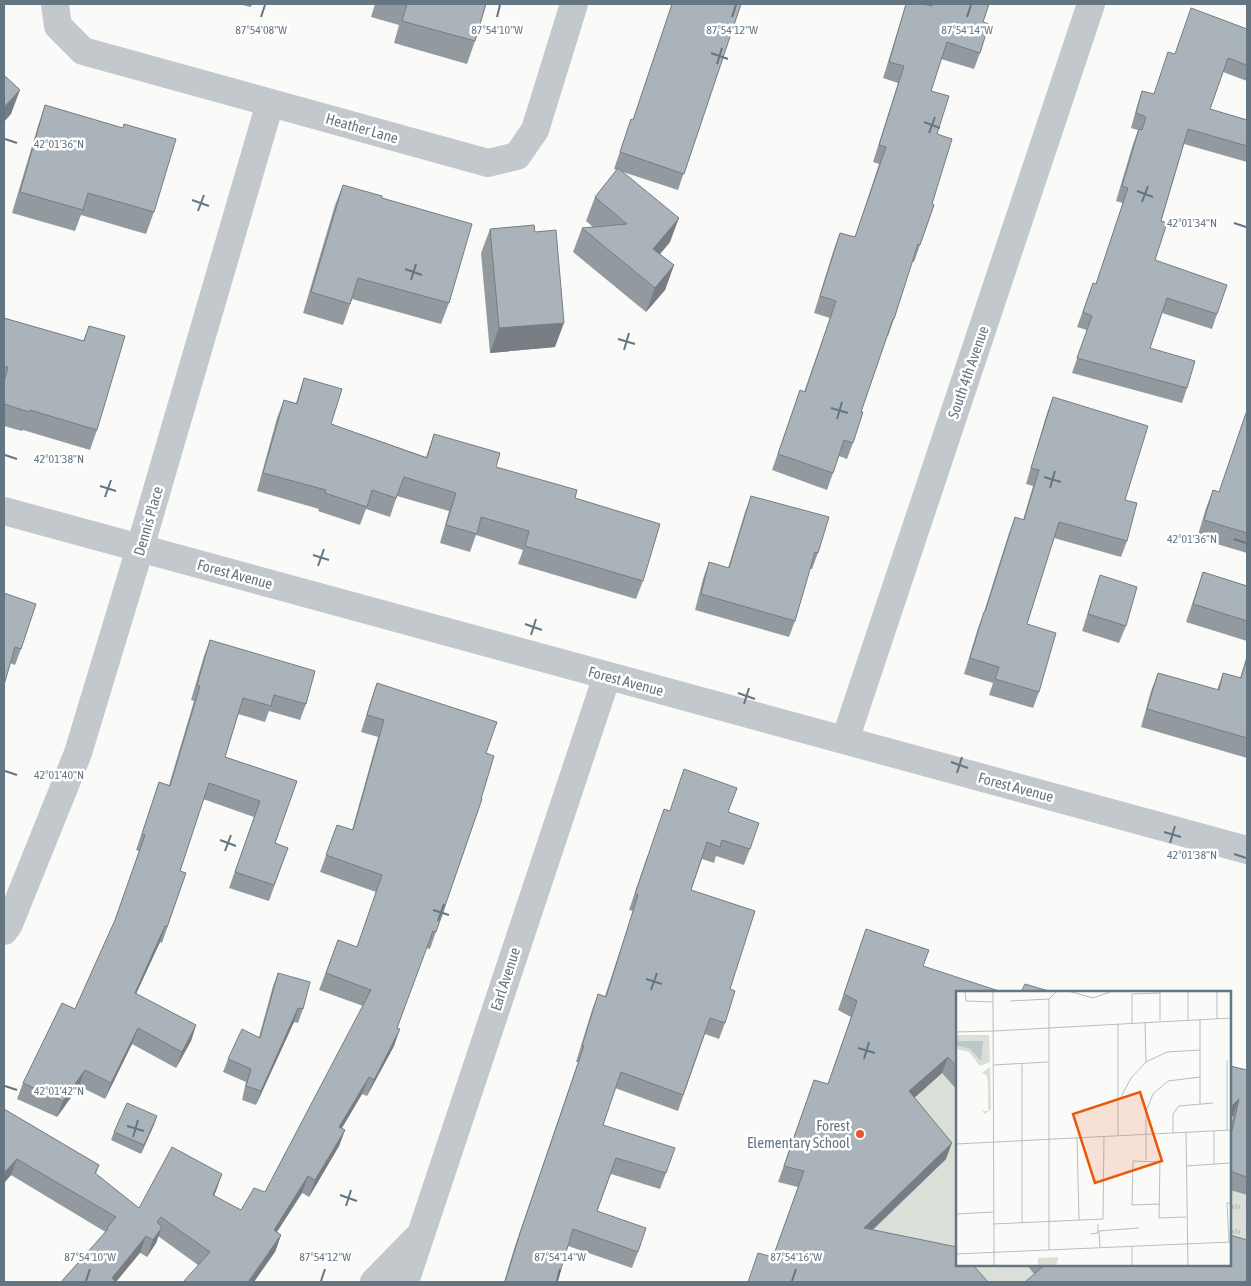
<svg xmlns="http://www.w3.org/2000/svg" width="1251" height="1286" viewBox="0 0 1251 1286" font-family="'Asap Condensed',sans-serif">
<defs>
<pattern id="grass-tufts" width="24" height="20" patternUnits="userSpaceOnUse" patternTransform="scale(1.25)"><rect width="24" height="20" fill="#dadfd7"/><path d="M3 7l-1-3M5 7V3M7 7l1-3M15 17l-1-3M17 17v-4M19 17l1-3" fill="none" stroke="#b4b9b4"/></pattern>
</defs>
<rect width="100%" height="100%" fill="#fafaf8"/>
<polygon fill="url(#grass-tufts)" points="1230,1190 1247,1195 1247,1259 1230,1253"/>
<polygon fill="#dadfd7" points="942,1073 957,1090 957,1265 1027,1265 1040,1280 1038,1282 968,1282 861,1241 903,1108"/>
<g fill="none" stroke-linecap="round" stroke-linejoin="round">
<g stroke="#c3c8cc" stroke-width="28">
<polyline points="55,4 58,26 83,51 488,163 517,156 535,130 574,4"/>
<polyline points="4,511 1247,850"/>
<polyline points="845,740 1091,4"/>
<polyline points="4,931 9,924 78,753 140,548 270,103"/>
<polyline points="374,1282 416,1239"/>
<polyline points="405,1282 607,676"/>
</g>
</g>
<g fill="#929a9f">
<polygon points="238,4 252,4 251,7"/>
<polygon points="375,4 486,4 475,41 467,64 394,43 399,25 371,17"/>
<polygon points="672,4 741,4 678,190 623,172 670,242 660,254 674,265 665,290 646,312 573,252 582,228 593,227 586,221 595,197 617,170 614,169 631,119 633,120"/>
<polygon points="906,4 931,6 931,4 989,4 983,22 980,53 974,69 941,59 931,91 937,134 932,204 934,205 914,262 912,261 894,319 888,336 887,335 861,412 853,443 847,459 839,456 827,490 772,470 800,390 804,392 830,318 814,313 834,249 840,233 855,237 879,164 873,162 898,83 883,78"/>
<polygon points="1247,29 1247,81 1223,72 1210,109 1247,120 1247,162 1184,144 1161,221 1155,260 1217,314 1212,329 1162,313 1150,348 1187,388 1182,403 1072,373 1087,330 1077,327 1093,283 1096,284 1123,203 1116,201 1133,144 1138,130 1131,128 1137,106 1142,91 1154,94 1174,54"/>
<polygon points="45,105 154,212 146,234 81,215 75,231 12,213 38,126"/>
<polygon points="343,185 382,198 449,303 441,324 352,299 343,325 303,313 335,205"/>
<polygon points="490,229 535,232 555,347 490,353 481,253"/>
<polygon points="4,318 83,341 89,326 97,430 90,450 23,430 22,431 4,426"/>
<polygon points="304,378 331,424 426,457 434,434 496,467 575,498 643,581 636,599 518,564 523,550 476,535 470,552 440,543 449,511 397,496 390,517 366,509 360,525 318,511 319,509 257,491 277,418 284,400 296,403"/>
<polygon points="1053,397 1125,500 1127,541 1121,557 1054,538 1027,624 1039,692 1033,708 989,695 993,683 964,674 978,628 984,612 1009,533 1015,517 1023,520 1033,486 1026,484 1047,413"/>
<polygon points="1246,413 1247,413 1247,553 1197,538 1206,508 1213,490 1219,492"/>
<polygon points="751,496 818,553 812,569 810,569 795,621 789,637 695,610 703,579 709,562 728,568 745,512"/>
<polygon points="1203,572 1247,586 1247,641 1186,622"/>
<polygon points="1100,575 1126,626 1119,643 1082,631"/>
<polygon points="4,593 21,649 15,665 10,663"/>
<polygon points="210,640 306,704 300,720 269,711 265,722 238,714 225,757 297,781 275,843 288,848 269,901 229,888 254,817 203,799 180,871 186,873 162,943 160,942 136,994 196,1025 191,1041 176,1068 132,1044 105,1099 79,1086 57,1117 17,1099 23,1083 75,1009 114,923 139,851 136,850 159,782 169,785 194,701 191,700 204,656"/>
<polygon points="1247,655 1247,758 1141,727 1151,691 1158,673 1217,690 1223,673 1240,678"/>
<polygon points="377,683 486,753 481,799 482,799 430,949 426,948 397,1028 394,1046 367,1096 362,1094 342,1128 345,1130 339,1146 309,1197 302,1193 277,1232 281,1235 275,1252 198,1265 158,1236 156,1243 147,1257 11,1175 4,1183 4,1109 99,1165 96,1174 139,1208 222,1174 214,1196 241,1210 265,1192 363,1006 319,990 338,940 357,947 376,892 320,872 337,825 352,830 378,737 361,732 371,700"/>
<polygon points="670,811 728,812 750,849 744,865 716,856 714,863 702,859 691,890 730,989 725,1023 719,1039 705,1034 678,1111 615,1088 603,1125 666,1173 660,1189 611,1174 597,1211 638,1252 632,1268 568,1246 557,1282 504,1282 514,1249 578,1062 576,1062 592,1010 598,994 605,996 633,911 629,910 647,857"/>
<polygon points="866,929 923,966 957,992 957,1090 942,1073 914,1098 946,1159 873,1230 773,1257 798,1187 778,1182 814,1080 828,1084 851,1017 838,1010"/>
<polygon points="278,973 303,1009 298,1023 294,1022 256,1105 242,1100 246,1082 223,1072 228,1059 259,1037 273,986"/>
<polygon points="1230,1066 1247,1070 1247,1195 1230,1190 1230,1131 1233,1116 1230,1119"/>
<polygon points="157,1116 141,1154 111,1140 114,1132"/>
<polygon points="1027,1265 1230,1265 1034,1274"/>
</g>
<g fill="#777d82">
<polygon points="20,90 11,114 4,122 4,107"/>
<polygon points="679,218 670,242 644,273 653,249"/>
<polygon points="674,265 665,290 646,312 655,288"/>
<polygon points="564,323 555,347 490,353 499,328"/>
<polygon points="165,926 160,942 129,1009 135,993"/>
<polygon points="298,1008 294,1022 256,1105 261,1091"/>
<polygon points="196,1025 191,1041 176,1068 182,1052"/>
<polygon points="138,1028 132,1044 105,1099 111,1083"/>
<polygon points="400,1029 394,1046 367,1096 374,1080"/>
<polygon points="948,1057 942,1073 903,1108 909,1091"/>
<polygon points="85,1070 79,1086 57,1117 63,1101"/>
<polygon points="369,1077 362,1094 333,1143 339,1127"/>
<polygon points="1239,1099 1233,1116 1230,1119 1230,1108"/>
<polygon points="157,1116 154,1125 141,1154 144,1145"/>
<polygon points="345,1130 339,1146 309,1197 315,1180"/>
<polygon points="952,1143 946,1159 857,1244 864,1228"/>
<polygon points="17,1159 11,1175 4,1183 4,1173"/>
<polygon points="222,1174 216,1191 207,1212 213,1195"/>
<polygon points="308,1176 302,1193 267,1247 274,1230"/>
<polygon points="162,1227 156,1243 147,1257 153,1240"/>
<polygon points="281,1235 275,1252 254,1282 248,1282"/>
<polygon points="146,1236 140,1253 116,1282 111,1282 112,1278"/>
</g>
<g fill="#aab3b9" stroke="#777d82">
<polygon points="407,4 486,4 475,41 402,21"/>
<polygon points="672,4 741,4 684,174 620,152 631,119 633,120"/>
<polygon points="906,4 923,4 932,6 932,4 989,4 983,22 989,24 980,53 947,42 931,91 949,96 937,134 952,139 932,204 934,205 920,245 918,244 894,319 893,319 861,412 863,412 853,443 844,440 833,473 778,454 800,390 805,392 836,301 820,296 840,233 855,237 886,147 879,145 904,66 889,62"/>
<polygon points="1191,8 1247,29 1247,65 1228,58 1210,109 1247,120 1247,146 1188,129 1161,221 1167,223 1155,260 1227,285 1217,314 1167,298 1150,348 1195,361 1187,388 1077,358 1092,316 1083,312 1093,283 1096,284 1128,188 1122,186 1139,129 1142,130 1146,117 1136,113 1142,91 1154,94 1168,52 1175,54"/>
<polygon points="4,75 20,90 4,107"/>
<polygon points="45,105 123,128 124,124 176,139 154,212 88,193 83,210 20,192"/>
<polygon points="618,168 679,218 653,249 674,265 655,288 582,228 627,224 595,197"/>
<polygon points="343,185 382,196 382,198 472,224 449,303 358,278 350,304 311,292"/>
<polygon points="534,225 535,232 556,230 564,323 499,328 490,229"/>
<polygon points="4,318 84,341 89,326 125,336 97,430 30,410 29,412 4,404 4,382 8,367 4,366"/>
<polygon points="304,378 342,389 331,424 427,458 434,434 500,453 496,467 577,490 575,498 660,524 643,581 525,546 529,531 481,517 477,534 446,525 456,493 404,477 396,498 372,490 367,507 325,493 326,490 263,473 284,400 297,404"/>
<polygon points="1053,397 1148,426 1125,500 1137,503 1127,541 1059,522 1027,624 1056,633 1039,692 995,679 999,667 970,658 984,612 985,612 1015,517 1024,520 1039,470 1031,468"/>
<polygon points="1246,413 1247,413 1247,533 1204,520 1213,490 1219,492"/>
<polygon points="751,496 829,517 818,553 815,552 795,621 701,594 709,562 729,568"/>
<polygon points="1203,572 1247,586 1247,621 1193,604"/>
<polygon points="1100,575 1137,587 1126,626 1088,614"/>
<polygon points="4,593 36,604 21,649 15,647 4,685"/>
<polygon points="210,640 315,671 306,704 274,695 271,706 243,698 225,757 297,781 275,843 288,848 274,885 235,872 260,801 209,783 180,871 186,873 167,927 165,926 135,993 196,1025 182,1052 138,1028 111,1083 85,1070 63,1101 23,1083 62,1003 75,1009 115,920 145,835 142,834 159,782 170,786 200,686 197,685"/>
<polygon points="1247,658 1247,738 1147,709 1158,673 1219,690 1223,673 1241,678"/>
<polygon points="377,683 497,722 486,753 494,756 481,799 482,799 436,932 433,931 397,1028 400,1029 374,1080 369,1077 339,1127 345,1130 315,1180 308,1176 274,1230 281,1235 248,1282 183,1282 210,1252 161,1217 157,1222 162,1227 153,1240 146,1236 112,1278 115,1281 113,1282 61,1282 108,1229 107,1228 116,1217 17,1159 4,1173 4,1109 99,1165 95,1173 139,1208 172,1147 222,1174 213,1195 241,1210 254,1188 265,1192 371,990 326,973 338,940 357,947 382,875 326,855 337,825 353,830 384,720 367,715"/>
<polygon points="684,769 737,788 728,812 759,823 750,849 722,840 720,847 707,842 691,890 755,911 730,989 735,991 725,1023 710,1018 683,1095 621,1072 603,1125 675,1148 666,1173 616,1158 597,1211 646,1228 638,1252 573,1229 557,1282 505,1282 520,1233 584,1046 582,1046 598,994 606,997 638,895 635,894 653,841 664,809 670,811"/>
<polygon points="866,929 929,950 923,966 1002,992 957,992 957,1067 948,1057 909,1091 952,1143 864,1228 957,1247 957,1265 973,1265 988,1282 748,1282 758,1253 773,1257 804,1171 784,1166 814,1080 828,1084 857,1001 844,994"/>
<polygon points="278,973 310,982 303,1009 298,1008 261,1091 246,1086 251,1069 228,1059 242,1029 260,1038"/>
<polygon points="1025,984 1052,992 1021,992"/>
<polygon points="1230,1066 1247,1070 1247,1177 1230,1171 1230,1139 1239,1099 1230,1108"/>
<polygon points="127,1103 157,1116 144,1145 114,1132"/>
<polygon points="1230,1235 1247,1240 1247,1282 1025,1282 1045,1265 1230,1265"/>
</g>
<path fill="none" stroke="#657683" stroke-width="2" d="M261 17 265 5M497 17 500 5M732 17 736 5M967 17 971 5M711 53 728 59M717 64 722 48M924 122 940 128M929 133 935 117M5 139 17 143M1137 191 1153 197M192 200 209 206M1142 202 1148 186M198 211 204 195M1234 223 1246 227M405 269 422 275M411 280 416 264M618 339 635 344M624 350 629 333M831 408 848 413M837 419 842 402M5 455 17 459M1044 477 1061 482M100 486 116 491M1050 488 1055 471M105 497 111 480M1234 539 1246 543M313 555 329 560M318 566 324 549M525 624 542 630M531 635 536 619M738 693 755 699M744 704 749 688M951 762 968 768M5 771 17 775M957 773 962 757M1164 832 1181 837M220 840 236 846M1170 843 1175 826M225 851 231 835M1234 854 1246 858M433 910 449 915M438 921 444 904M646 979 662 984M651 990 657 973M858 1048 875 1053M864 1059 869 1042M5 1086 17 1090M127 1126 144 1131M133 1137 138 1120M340 1195 357 1201M346 1206 351 1190M86 1281 90 1269M321 1281 325 1269M557 1281 560 1269M792 1281 796 1269"/>
<circle fill="#e4572e" stroke="#fff" stroke-width="2" cx="860" cy="1134" r="5"/>
<g text-anchor="middle" dominant-baseline="central" stroke-width="5" stroke-linejoin="round" paint-order="stroke">
<g font-size="15" fill="#657683" stroke="#fff">
<text transform="translate(362 128) rotate(16)">Heather Lane</text>
<text transform="translate(968 372) rotate(-71)">South 4th Avenue</text>
<text transform="translate(148 521) rotate(-74)">Dennis Place</text>
<text transform="translate(235 574) rotate(15)">Forest Avenue</text>
<text transform="translate(626 681) rotate(15)">Forest Avenue</text>
<text transform="translate(1016 787) rotate(15)">Forest Avenue</text>
<text transform="translate(505 979) rotate(-72)">Earl Avenue</text>
</g>
<g font-size="15" fill="#657683" stroke="#fff" text-anchor="end">
<text x="850" y="1125">Forest<tspan x="850" dy="17">Elementary School</tspan></text>
</g>
</g>
<g transform="translate(956 991)">
<rect width="275" height="275" fill="#fafaf8"/>
<path d="M0 44H33L34 71 24 75 13 61 0 58ZM34 76 35 118 29 123 26 120H32V93L31 85 26 82Z" fill="#dadfd7"/>
<path d="M102 266 101 275H82V267Z" fill="#dadfd7"/>
<path d="M27 50 25 70 14 58 0 54 1 50Z" fill="#bbc7cb"/>
<path fill="none" stroke="#b5bdc2" stroke-width="1" d="M9 0 10 10 37 11M37 0 38 275M112 0 137 7 157 0M204 0V30M232 0V29M261 0V28M176 3V32M176 3 204 2M54 10 93 8M244 28V113M189 31 190 71M38 40 275 27M0 41 38 40M271 69V139M37 74 92 71M164 108 175 87 190 71 211 61 244 59M258 140V173M230 141 232 275M217 142V123L223 115 257 112M162 144V33M121 146 123 229M0 153 275 139M190 169V120L197 103 212 90 244 86M230 175 275 172M203 213 176 214 177 170 204 171 203 227 230 226M0 223 37 221M66 232V72M37 233 147 228 148 145M142 240 183 237M143 240 144 256M134 243 142 242V233M273 251 271 212H275M176 255V275M93 259V8L101 0M0 263 275 251"/>
<path fill="#e8590c" fill-opacity="0.15" stroke="#e8590c" stroke-width="2.5" d="M184 101 206 170 139 192 117 123Z"/>
<rect width="275" height="275" fill="none" stroke="#657683" stroke-width="2.5"/>
</g>
<g font-size="12" text-anchor="middle" fill="#657683" stroke="#fff" stroke-width="5" stroke-linejoin="round" paint-order="stroke">
<text x="261" y="34">87°54'08"W</text>
<text x="497" y="34">87°54'10"W</text>
<text x="732" y="34">87°54'12"W</text>
<text x="967" y="34">87°54'14"W</text>
<text x="59" y="148">42°01'36"N</text>
<text x="1192" y="227">42°01'34"N</text>
<text x="59" y="463">42°01'38"N</text>
<text x="1192" y="543">42°01'36"N</text>
<text x="59" y="779">42°01'40"N</text>
<text x="1192" y="859">42°01'38"N</text>
<text x="59" y="1095">42°01'42"N</text>
<text x="90" y="1261">87°54'10"W</text>
<text x="325" y="1261">87°54'12"W</text>
<text x="560" y="1261">87°54'14"W</text>
<text x="796" y="1261">87°54'16"W</text>
</g>
<rect width="1251" height="1286" fill="none" stroke="#657683" stroke-width="10"/>
</svg>
